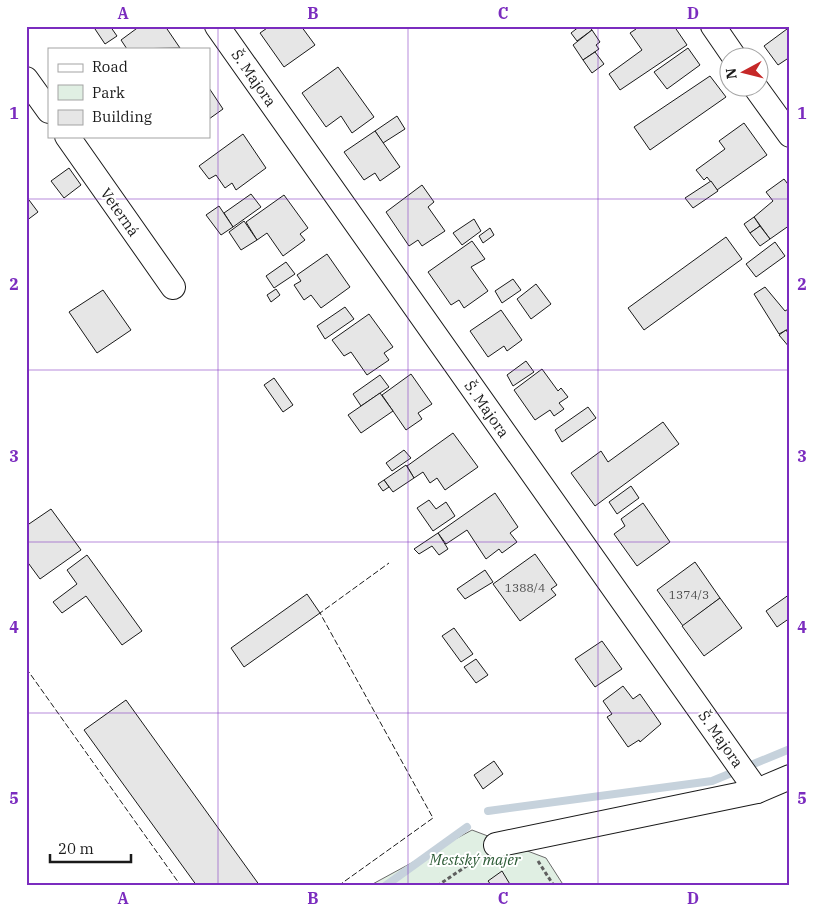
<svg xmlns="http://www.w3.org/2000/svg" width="816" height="912" viewBox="0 0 816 912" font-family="'IBM Plex Serif',serif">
<rect width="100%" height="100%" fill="#fff"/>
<polygon fill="#e0efe3" stroke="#6a6a6a" points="472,830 546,858 564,886 369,886"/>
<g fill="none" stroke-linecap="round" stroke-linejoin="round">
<g stroke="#c6d2dc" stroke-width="8">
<polyline points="488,811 712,781 790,749"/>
<polyline points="385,886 467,827"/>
</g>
</g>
<g fill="#e6e6e6" stroke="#1a1a1a">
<polygon points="93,26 110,26 117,36 105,44"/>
<polygon points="140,26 165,26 180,48 127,49 121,40"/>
<polygon points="270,26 301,26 315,45 284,67 260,33"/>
<polygon points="580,26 589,26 592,30 577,41 571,33"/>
<polygon points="633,26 674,26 687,45 620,90 609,74 642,50 630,33 636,29"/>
<polygon points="786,26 790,26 790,57 778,65 764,46 787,29"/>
<polygon points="592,30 600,42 596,45 599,49 583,60 573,45"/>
<polygon points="688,48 700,65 667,89 654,72"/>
<polygon points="595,52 604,64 592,73 583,60"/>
<polygon points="338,67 374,117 352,133 341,116 326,127 302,93"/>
<polygon points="710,76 726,97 650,150 634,127"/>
<polygon points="209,88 223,109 209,119"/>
<polygon points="397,116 405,129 383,143 375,131"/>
<polygon points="744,123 767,155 717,190 707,177 704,180 696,170 725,149 719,141"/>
<polygon points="375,131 400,167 380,181 375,173 364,180 344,152"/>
<polygon points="243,134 266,168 236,190 232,183 225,188 216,175 209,179 199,166"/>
<polygon points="69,168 81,185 64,198 51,181"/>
<polygon points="784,179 790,187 790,225 770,239 754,217 773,201 766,192"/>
<polygon points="711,181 718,191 693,208 685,198"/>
<polygon points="422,185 434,202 428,207 445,231 422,246 418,240 409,246 386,212"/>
<polygon points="251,194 261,207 233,227 224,213"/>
<polygon points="284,195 308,228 300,234 305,240 283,256 267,233 257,240 246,222"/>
<polygon points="29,200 38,212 26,221 26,202"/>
<polygon points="219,206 233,227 221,235 206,215"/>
<polygon points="754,217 760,226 750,233 744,224"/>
<polygon points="474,219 481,231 462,245 453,233"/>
<polygon points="244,221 257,240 241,250 229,232"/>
<polygon points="760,226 770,239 760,246 750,233"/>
<polygon points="490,228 494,235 483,243 479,236"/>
<polygon points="726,237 742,259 644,330 628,308"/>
<polygon points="472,241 485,259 471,267 488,291 464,308 459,300 451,305 428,272"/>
<polygon points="775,242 785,256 756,277 746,264"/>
<polygon points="327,254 350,287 321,308 311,295 304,300 294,285 301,281 297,275"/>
<polygon points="286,262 295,274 274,288 266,276"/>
<polygon points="513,279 521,290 502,303 495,291"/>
<polygon points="536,284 551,304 531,319 517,299"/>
<polygon points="765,287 785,311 790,308 790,328 779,334 754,294"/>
<polygon points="276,289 280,295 271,302 267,295"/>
<polygon points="103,290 131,330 97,353 69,312"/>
<polygon points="345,307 354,319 325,339 317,326"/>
<polygon points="501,310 522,340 507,351 504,346 488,357 470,331"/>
<polygon points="369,314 393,347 384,353 389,360 367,375 351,352 344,356 332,340"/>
<polygon points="786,330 790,336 790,348 779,335"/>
<polygon points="526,361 534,372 513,386 507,375"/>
<polygon points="542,369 558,391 561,388 568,397 559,403 564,409 554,416 550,410 535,420 514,390"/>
<polygon points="411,374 432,404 418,413 422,419 406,430 382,395"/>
<polygon points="380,375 389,387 361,406 353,394"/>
<polygon points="274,378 293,405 283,412 264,385"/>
<polygon points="380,393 393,411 361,433 348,415"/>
<polygon points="588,407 596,418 562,442 555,430"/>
<polygon points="663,422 679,444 595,506 571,473 601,451 608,462"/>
<polygon points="453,433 478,467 445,490 437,478 430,483 423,472 414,478 407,466"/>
<polygon points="404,450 411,458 392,471 386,463"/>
<polygon points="406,465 414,478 393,492 384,480"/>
<polygon points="384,480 389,487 383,491 378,484"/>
<polygon points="631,486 639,498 617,514 609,502"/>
<polygon points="495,493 518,527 510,533 517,542 502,553 499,549 486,559 467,530 446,544 438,533"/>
<polygon points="429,500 436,509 446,502 455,516 433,531 417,508"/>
<polygon points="643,503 670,542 637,566 614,534 625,526 621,519"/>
<polygon points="51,509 81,550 40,579 26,560 26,526"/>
<polygon points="438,533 448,549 439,555 432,546 419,554 414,549"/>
<polygon points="535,554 557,585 551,589 556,595 520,621 493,584"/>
<polygon points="87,555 142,631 122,645 86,596 62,613 53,602 77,584 67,570"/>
<polygon points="695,562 720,598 683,626 657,590"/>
<polygon points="485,570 493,582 465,599 457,589"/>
<polygon points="307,594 320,613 244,667 231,648"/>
<polygon points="790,594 790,618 777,627 766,611"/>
<polygon points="720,598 742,628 704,656 682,626"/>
<polygon points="454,628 473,654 461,662 442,636"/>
<polygon points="602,641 622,669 595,687 575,659"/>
<polygon points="476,659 488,675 476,683 464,667"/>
<polygon points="623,686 633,699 640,694 661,724 640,742 639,740 628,747 607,717 612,714 603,701"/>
<polygon points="126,700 260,886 197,886 84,730"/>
<polygon points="494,761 503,774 483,789 474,775"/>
<polygon points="502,871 511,886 492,886 488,881"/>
</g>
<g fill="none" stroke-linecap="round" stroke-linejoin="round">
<g stroke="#1a1a1a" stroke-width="26">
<g id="street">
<polyline points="217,26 757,791"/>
<polyline points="713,26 735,58"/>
<polyline points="26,79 49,111"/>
<polyline points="756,88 790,135"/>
<polyline points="67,136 173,287"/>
<polyline points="496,845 757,791 790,777"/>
</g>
</g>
<g stroke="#5f5f5f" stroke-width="3" stroke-dasharray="4 2.5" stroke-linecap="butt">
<polyline points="538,861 554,886"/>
<polyline points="437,886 477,859"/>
</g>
<use href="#street" stroke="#fff" stroke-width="24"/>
<g stroke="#1a1a1a" stroke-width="1" stroke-dasharray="6 2.5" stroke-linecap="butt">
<polyline points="26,668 181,886"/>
<polyline points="338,886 433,818 320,613 389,563"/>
</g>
</g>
<path fill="none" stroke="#7b2cbf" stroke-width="1" stroke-opacity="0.55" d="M218 26V886M408 26V886M598 26V886M26 199H790M26 370H790M26 542H790M26 713H790"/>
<g text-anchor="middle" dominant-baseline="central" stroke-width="4" stroke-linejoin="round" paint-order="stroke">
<g font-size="12" fill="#4d4d4d">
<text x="525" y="587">1388/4</text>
<text x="689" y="594">1374/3</text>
</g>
<g font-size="15" fill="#1a1a1a" stroke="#fff">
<text transform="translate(254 78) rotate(55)">Š. Majora</text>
<text transform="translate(120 212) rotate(55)">Veterná</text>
<text transform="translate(487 409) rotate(55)">Š. Majora</text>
<text transform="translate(721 739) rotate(55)">Š. Majora</text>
</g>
<g font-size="15" font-style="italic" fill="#2b5a34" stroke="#fff">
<text x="475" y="859">Mestský majer</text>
</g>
</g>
<rect width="816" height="912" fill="none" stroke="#ffffff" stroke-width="55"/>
<rect x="48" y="48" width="162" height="90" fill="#ffffff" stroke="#a3a3a3"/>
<rect x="58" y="64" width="25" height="8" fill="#ffffff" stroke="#a3a3a3"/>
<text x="92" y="72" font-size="15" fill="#1a1a1a">Road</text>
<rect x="58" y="85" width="25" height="15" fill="#e0efe3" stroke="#a3a3a3"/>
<text x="92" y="98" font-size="15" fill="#1a1a1a">Park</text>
<rect x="58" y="110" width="25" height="15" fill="#e6e6e6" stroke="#a3a3a3"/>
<text x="92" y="122" font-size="15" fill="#1a1a1a">Building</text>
<g transform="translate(744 72) rotate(263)"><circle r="24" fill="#ffffff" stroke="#a3a3a3"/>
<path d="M0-4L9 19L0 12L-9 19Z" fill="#c62828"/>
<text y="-8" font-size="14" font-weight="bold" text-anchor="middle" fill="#1a1a1a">N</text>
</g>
<path d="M50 854v8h81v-8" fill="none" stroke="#1a1a1a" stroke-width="2.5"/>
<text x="58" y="854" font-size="15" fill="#1a1a1a" stroke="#ffffff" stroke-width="4" paint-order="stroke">20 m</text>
<rect x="28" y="28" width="760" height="856" fill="none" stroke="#7b2cbf" stroke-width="2"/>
<g font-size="16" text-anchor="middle" font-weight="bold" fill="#7b2cbf">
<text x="123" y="19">A</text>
<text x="313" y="19">B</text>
<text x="503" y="19">C</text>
<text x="693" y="19">D</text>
<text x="14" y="119">1</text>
<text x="802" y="119">1</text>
<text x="14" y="290">2</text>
<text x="802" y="290">2</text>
<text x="14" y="462">3</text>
<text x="802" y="462">3</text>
<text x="14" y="633">4</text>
<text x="802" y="633">4</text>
<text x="14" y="804">5</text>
<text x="802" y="804">5</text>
<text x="123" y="904">A</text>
<text x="313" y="904">B</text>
<text x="503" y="904">C</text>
<text x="693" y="904">D</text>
</g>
</svg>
